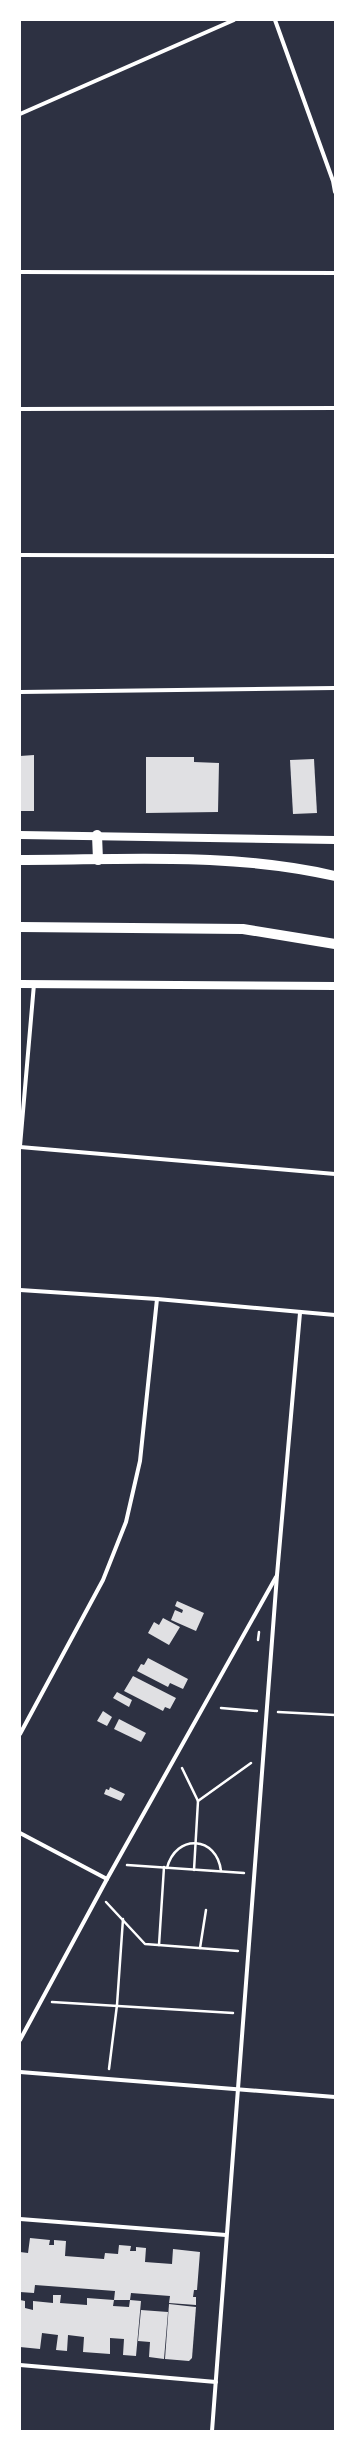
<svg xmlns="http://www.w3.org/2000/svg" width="355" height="2451" viewBox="0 0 355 2451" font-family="'Space Grotesk',sans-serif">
<rect width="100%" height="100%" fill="#2d3142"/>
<g fill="#e0e0e3">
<polygon points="34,755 34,811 20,811 20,756"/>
<polygon points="146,757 194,757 194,762 219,763 218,812 146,813"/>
<polygon points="314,759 317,813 293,814 290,760"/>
<polygon points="177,1601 204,1613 196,1631 171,1620 175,1610 182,1613 183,1610 175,1606"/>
<polygon points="163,1618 180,1627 169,1645 148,1633 154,1622 159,1625"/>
<polygon points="148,1658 188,1679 183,1689 170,1683 168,1687 137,1671 141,1664 144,1665"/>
<polygon points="133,1676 176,1698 170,1709 165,1707 163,1711 124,1691"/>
<polygon points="117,1692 132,1700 129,1707 113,1698"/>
<polygon points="103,1711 112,1717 107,1726 97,1721"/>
<polygon points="119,1719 146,1733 141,1742 114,1729"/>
<polygon points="110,1787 125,1794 121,1801 104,1794 106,1789 109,1790"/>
<polygon points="30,2238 50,2240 49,2245 54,2245 54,2240 66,2241 65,2256 104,2259 105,2253 118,2254 119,2245 131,2246 130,2251 136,2251 136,2247 146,2248 145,2262 172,2264 173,2249 200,2252 197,2290 194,2290 193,2297 196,2297 196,2305 169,2303 170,2296 131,2293 130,2300 114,2300 115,2291 62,2287 35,2285 34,2293 20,2292 20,2252 28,2253"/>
<polygon points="53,2295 61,2295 60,2303 87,2305 87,2298 114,2300 113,2306 129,2307 130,2300 141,2301 136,2356 123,2355 124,2339 110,2338 110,2354 83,2352 84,2337 68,2335 67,2351 56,2350 58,2335 42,2333 40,2349 20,2347 20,2300 25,2301 25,2308 33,2310 33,2301 53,2303"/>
<polygon points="169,2304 196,2307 192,2358 189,2361 165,2359"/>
<polygon points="141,2310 168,2312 164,2359 149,2357 150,2342 138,2341"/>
</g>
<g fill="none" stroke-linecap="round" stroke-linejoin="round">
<g stroke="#fff" stroke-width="2.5">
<polyline points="258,1640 259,1632"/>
<polyline points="221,1708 257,1711"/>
<polyline points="278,1712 335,1715"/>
<polyline points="182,1768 198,1801 194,1870"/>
<polyline points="198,1801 251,1763"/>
<polyline points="127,1865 244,1873"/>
<path d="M167 1868C176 1833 217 1836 221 1871"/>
<polyline points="106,1902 145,1944 238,1951"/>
<polyline points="159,1945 164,1867"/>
<polyline points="200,1948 206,1910"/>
<polyline points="52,2002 233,2013"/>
<polyline points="109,2069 117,2005 123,1919"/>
</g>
<g stroke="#fff" stroke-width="4">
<polyline points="275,20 333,181 335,192"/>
<polyline points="20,114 234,20"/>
<polyline points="20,272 335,273"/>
<polyline points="20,409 335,408"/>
<polyline points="20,555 335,556"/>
<polyline points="20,692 335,688"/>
<polyline points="20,1146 34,984"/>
<polyline points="20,1147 335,1174"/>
<polyline points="20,1290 157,1299 335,1315"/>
<polyline points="20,1734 103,1580 126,1522 140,1461 157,1299"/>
<polyline points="20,1833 107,1879"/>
<polyline points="20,2040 107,1879 276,1577"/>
<polyline points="20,2072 335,2097"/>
<polyline points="20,2219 226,2235"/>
<polyline points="20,2365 216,2382"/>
<polyline points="212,2431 277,1575 300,1313"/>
</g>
<g stroke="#fff" stroke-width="8">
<polyline points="20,835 335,840"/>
<polyline points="20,984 335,986"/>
</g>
<g stroke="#fff" stroke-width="10">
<polyline points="97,835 98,860"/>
<path d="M20 860C125 860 232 852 335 876"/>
<polyline points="20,927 243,929 335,944"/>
</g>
</g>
<rect width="355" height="2451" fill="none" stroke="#ffffff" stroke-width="42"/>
</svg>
